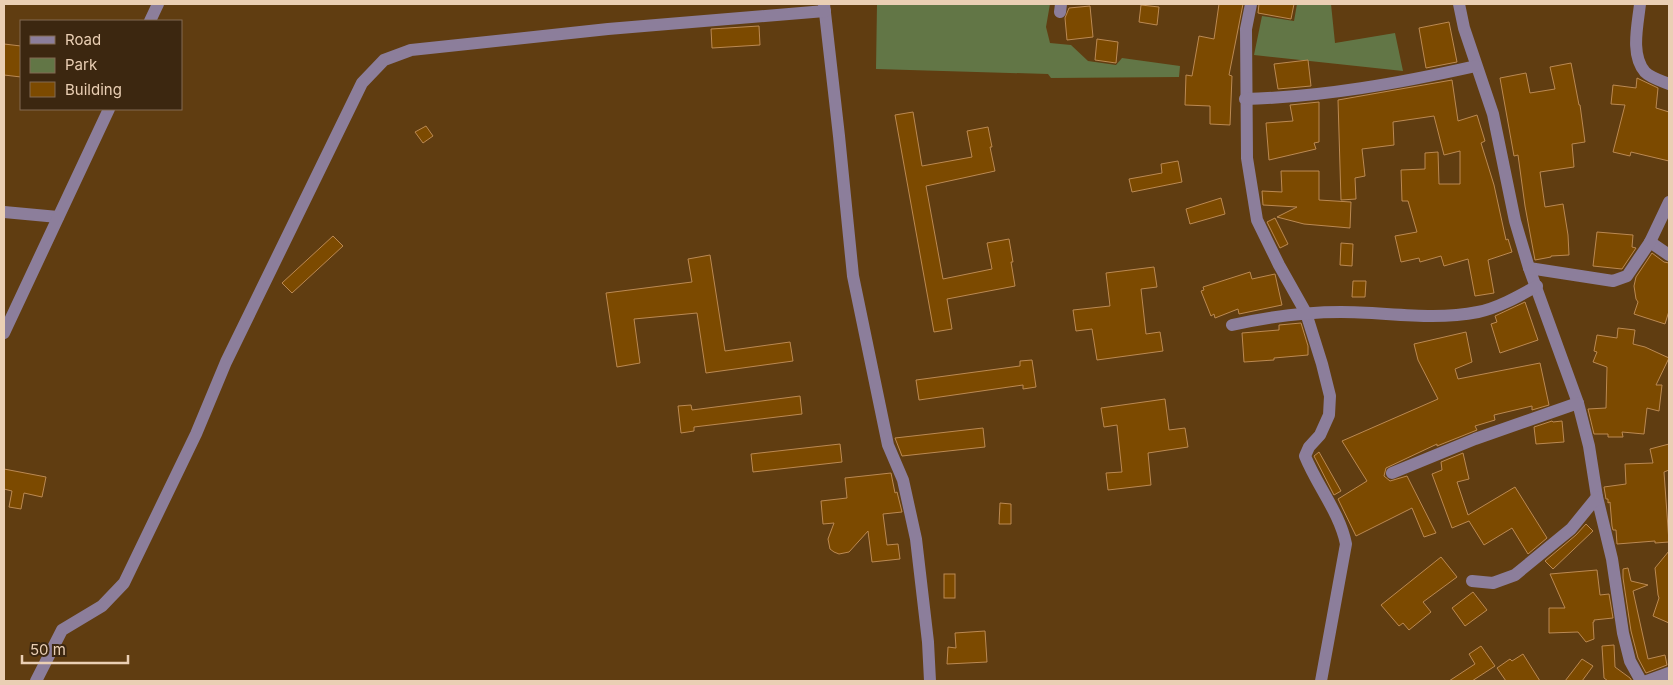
<svg xmlns="http://www.w3.org/2000/svg" width="1673" height="685" viewBox="0 0 1673 685" font-family="Inter,sans-serif">
<rect width="100%" height="100%" fill="#603d11"/>
<g fill="#627646">
<polygon points="877,4 1050,4 1046,27 1050,43 1071,45 1088,61 1116,65 1122,58 1180,66 1179,77 1051,78 1048,74 876,69"/>
<polygon points="1297,4 1331,4 1335,43 1395,33 1403,71 1254,55 1262,16 1294,21"/>
</g>
<g fill="#7c4a00" stroke="#bb8952">
<polygon points="1219,4 1243,4 1229,75 1232,76 1230,125 1210,124 1210,106 1185,105 1186,75 1192,76 1199,36 1214,39"/>
<polygon points="1259,4 1294,4 1291,19 1258,13"/>
<polygon points="1141,5 1159,7 1157,25 1139,22"/>
<polygon points="1090,6 1093,37 1067,40 1065,18 1069,8"/>
<polygon points="1449,22 1457,62 1426,68 1419,28"/>
<polygon points="759,26 760,45 712,48 711,29"/>
<polygon points="1097,39 1118,42 1116,63 1095,60"/>
<polygon points="4,44 21,46 21,77 4,75"/>
<polygon points="1308,60 1311,86 1278,89 1274,64"/>
<polygon points="1571,63 1579,105 1580,105 1585,142 1572,144 1574,167 1540,172 1545,207 1563,204 1568,235 1569,255 1551,256 1551,257 1535,260 1525,206 1518,155 1514,156 1500,78 1526,73 1530,93 1555,89 1550,67"/>
<polygon points="1637,78 1658,88 1656,108 1669,112 1669,161 1631,152 1630,156 1613,152 1625,105 1611,104 1613,85 1636,88"/>
<polygon points="1452,80 1458,121 1477,115 1485,141 1481,143 1494,185 1506,240 1508,239 1512,252 1488,260 1494,293 1475,296 1468,259 1444,266 1441,256 1420,262 1419,258 1401,262 1395,236 1417,232 1408,201 1402,201 1401,170 1425,169 1425,153 1438,152 1439,184 1460,184 1460,151 1444,155 1434,116 1393,122 1394,145 1362,149 1365,176 1355,178 1356,199 1341,200 1338,100"/>
<polygon points="1319,102 1319,142 1314,143 1316,149 1269,160 1266,123 1293,121 1290,105"/>
<polygon points="913,112 922,166 972,157 967,131 988,127 992,147 990,147 995,171 926,186 943,279 992,269 987,243 1009,239 1013,262 1011,262 1015,286 947,299 952,329 934,332 895,115"/>
<polygon points="426,126 433,136 423,143 415,132"/>
<polygon points="1178,161 1182,182 1132,192 1129,179 1162,173 1161,164"/>
<polygon points="1281,171 1319,171 1319,200 1351,202 1350,228 1304,224 1277,217 1297,207 1263,205 1262,191 1282,192"/>
<polygon points="1221,198 1225,214 1190,224 1186,209"/>
<polygon points="1275,218 1288,244 1280,248 1267,222"/>
<polygon points="1597,232 1633,235 1632,247 1636,248 1622,269 1593,266"/>
<polygon points="333,236 343,246 292,293 282,283"/>
<polygon points="1341,243 1353,244 1352,266 1340,265"/>
<polygon points="1652,253 1664,262 1669,263 1669,311 1665,324 1634,314 1638,302 1636,299 1634,286 1636,277"/>
<polygon points="710,255 725,351 790,342 793,361 706,373 697,313 634,319 640,363 617,367 606,293 692,282 688,259"/>
<polygon points="1154,267 1157,287 1141,289 1146,334 1160,332 1163,351 1097,360 1092,329 1076,331 1073,310 1110,306 1106,273"/>
<polygon points="1250,272 1252,279 1275,274 1282,305 1239,314 1238,309 1215,318 1214,314 1211,316 1201,291 1204,290 1203,287"/>
<polygon points="1353,281 1366,281 1365,297 1352,297"/>
<polygon points="1525,302 1538,340 1500,353 1491,324 1497,322 1495,316"/>
<polygon points="1301,323 1308,346 1308,355 1274,358 1274,360 1244,362 1242,333 1279,330 1279,325"/>
<polygon points="1618,328 1635,330 1633,344 1645,347 1669,358 1656,385 1662,385 1659,411 1647,408 1644,434 1622,432 1623,437 1608,437 1608,434 1594,434 1588,409 1606,408 1607,367 1593,362 1597,352 1594,351 1597,335 1617,338"/>
<polygon points="1466,332 1472,362 1455,369 1458,379 1540,363 1549,405 1532,410 1532,406 1494,415 1495,420 1475,426 1477,430 1437,446 1437,444 1386,468 1384,476 1390,481 1407,476 1436,533 1424,537 1412,508 1356,536 1338,499 1367,481 1342,441 1438,399 1418,360 1414,344"/>
<polygon points="1032,360 1036,387 1023,389 1023,385 919,400 916,380 1020,366 1020,361"/>
<polygon points="800,396 802,414 694,427 694,431 681,433 678,406 691,405 692,410"/>
<polygon points="1165,399 1169,430 1185,428 1188,447 1148,453 1151,485 1108,490 1106,473 1122,472 1117,425 1104,427 1101,408"/>
<polygon points="1552,421 1553,422 1562,421 1564,442 1536,444 1534,427"/>
<polygon points="983,428 985,447 902,456 895,438"/>
<polygon points="840,444 842,462 753,472 751,454"/>
<polygon points="1669,444 1669,470 1664,472 1669,542 1655,543 1655,541 1617,544 1616,530 1613,530 1612,526 1610,502 1608,503 1608,499 1606,499 1604,487 1626,484 1625,464 1653,463 1650,449"/>
<polygon points="1319,452 1341,491 1334,495 1314,456"/>
<polygon points="1463,453 1469,479 1457,482 1468,515 1515,487 1547,538 1528,554 1512,528 1484,545 1469,521 1452,528 1432,474 1442,470 1441,462"/>
<polygon points="4,469 46,477 42,497 24,493 21,509 9,507 12,491 4,489"/>
<polygon points="891,473 895,493 897,492 902,512 883,514 887,545 898,544 900,559 872,562 868,531 849,552 839,554 834,552 830,549 828,539 834,523 823,524 821,501 847,498 845,478"/>
<polygon points="1000,503 1011,504 1011,524 999,524"/>
<polygon points="1586,524 1593,531 1553,569 1545,561 1576,535"/>
<polygon points="1669,551 1669,623 1653,616 1659,598 1658,595 1655,568"/>
<polygon points="1441,557 1457,577 1423,602 1431,612 1409,630 1403,623 1399,626 1381,605"/>
<polygon points="1628,568 1631,581 1648,585 1633,591 1648,659 1665,655 1667,665 1646,673 1638,658 1631,631 1623,578 1623,569"/>
<polygon points="1597,570 1600,595 1609,594 1613,618 1594,620 1594,622 1593,622 1594,639 1586,642 1578,632 1549,633 1549,608 1565,608 1550,574"/>
<rect x="944" y="574" width="11" height="24"/>
<polygon points="1473,592 1487,610 1465,626 1452,608"/>
<polygon points="985,631 987,662 947,664 948,647 956,648 955,633"/>
<polygon points="1614,645 1615,667 1630,678 1632,681 1608,681 1604,678 1602,646"/>
<polygon points="1481,646 1495,666 1472,681 1449,681 1475,664 1469,654"/>
<polygon points="1523,654 1540,681 1506,681 1497,668 1510,659 1512,661"/>
<polygon points="1582,659 1593,666 1582,681 1565,681"/>
</g>
<g fill="none" stroke-linecap="round" stroke-linejoin="round">
<g stroke="#8c7e9b" stroke-width="12">
<polyline points="824,4 839,136 853,276 888,445 903,480 916,539 928,642 930,681"/>
<path d="M1251 4 1246 29 1247 158 1257 220 1279 265 1306 313 1322 364 1330 396 1329 415 1320 435 1309 447 1305 456C1317 486 1340 513 1346 544L1321 681"/>
<polyline points="1459,4 1464,28 1493,114 1515,221 1529,268 1578,403 1589,446 1597,497 1612,559 1623,633 1630,661 1641,681"/>
<path d="M1640 4C1638 24 1630 55 1645 72 1651 78 1662 81 1669 84"/>
<polyline points="1060,12 1061,4"/>
<polyline points="150,21 158,4"/>
<path d="M1245 99C1323 97 1400 83 1476 66"/>
<polyline points="4,212 58,217"/>
<polyline points="1650,242 1669,255"/>
<polyline points="1529,268 1613,281 1627,276 1650,242 1669,202"/>
<path d="M1232 325C1268 317 1304 312 1341 312 1386 312 1433 321 1478 312 1498 308 1519 296 1537 286"/>
<polyline points="4,333 109,109"/>
<polyline points="1392,473 1475,439 1578,403"/>
<polyline points="1472,581 1493,583 1515,575 1571,529 1597,497"/>
<polyline points="36,681 62,630 102,606 124,583 196,434 226,362 362,83 384,60 411,50 608,29 825,11"/>
<polyline points="1647,681 1669,673"/>
</g>
</g>
<rect width="1673" height="685" fill="none" stroke="#eacfb4" stroke-width="10"/>
<rect x="20" y="20" width="162" height="90" fill="#3c2710" stroke="#826a52"/>
<rect x="30" y="36" width="25" height="8" fill="#8c7e9b" stroke="#826a52"/>
<text x="65" y="45" font-size="15" fill="#eacfb4">Road</text>
<rect x="30" y="58" width="25" height="15" fill="#627646" stroke="#826a52"/>
<text x="65" y="70" font-size="15" fill="#eacfb4">Park</text>
<rect x="30" y="82" width="25" height="15" fill="#7c4a00" stroke="#826a52"/>
<text x="65" y="95" font-size="15" fill="#eacfb4">Building</text>
<path d="M22 655v8h106v-8" fill="none" stroke="#eacfb4" stroke-width="2.5"/>
<text x="30" y="655" font-size="15" fill="#eacfb4" stroke="#3c2710" stroke-width="4" paint-order="stroke">50 m</text>
</svg>
